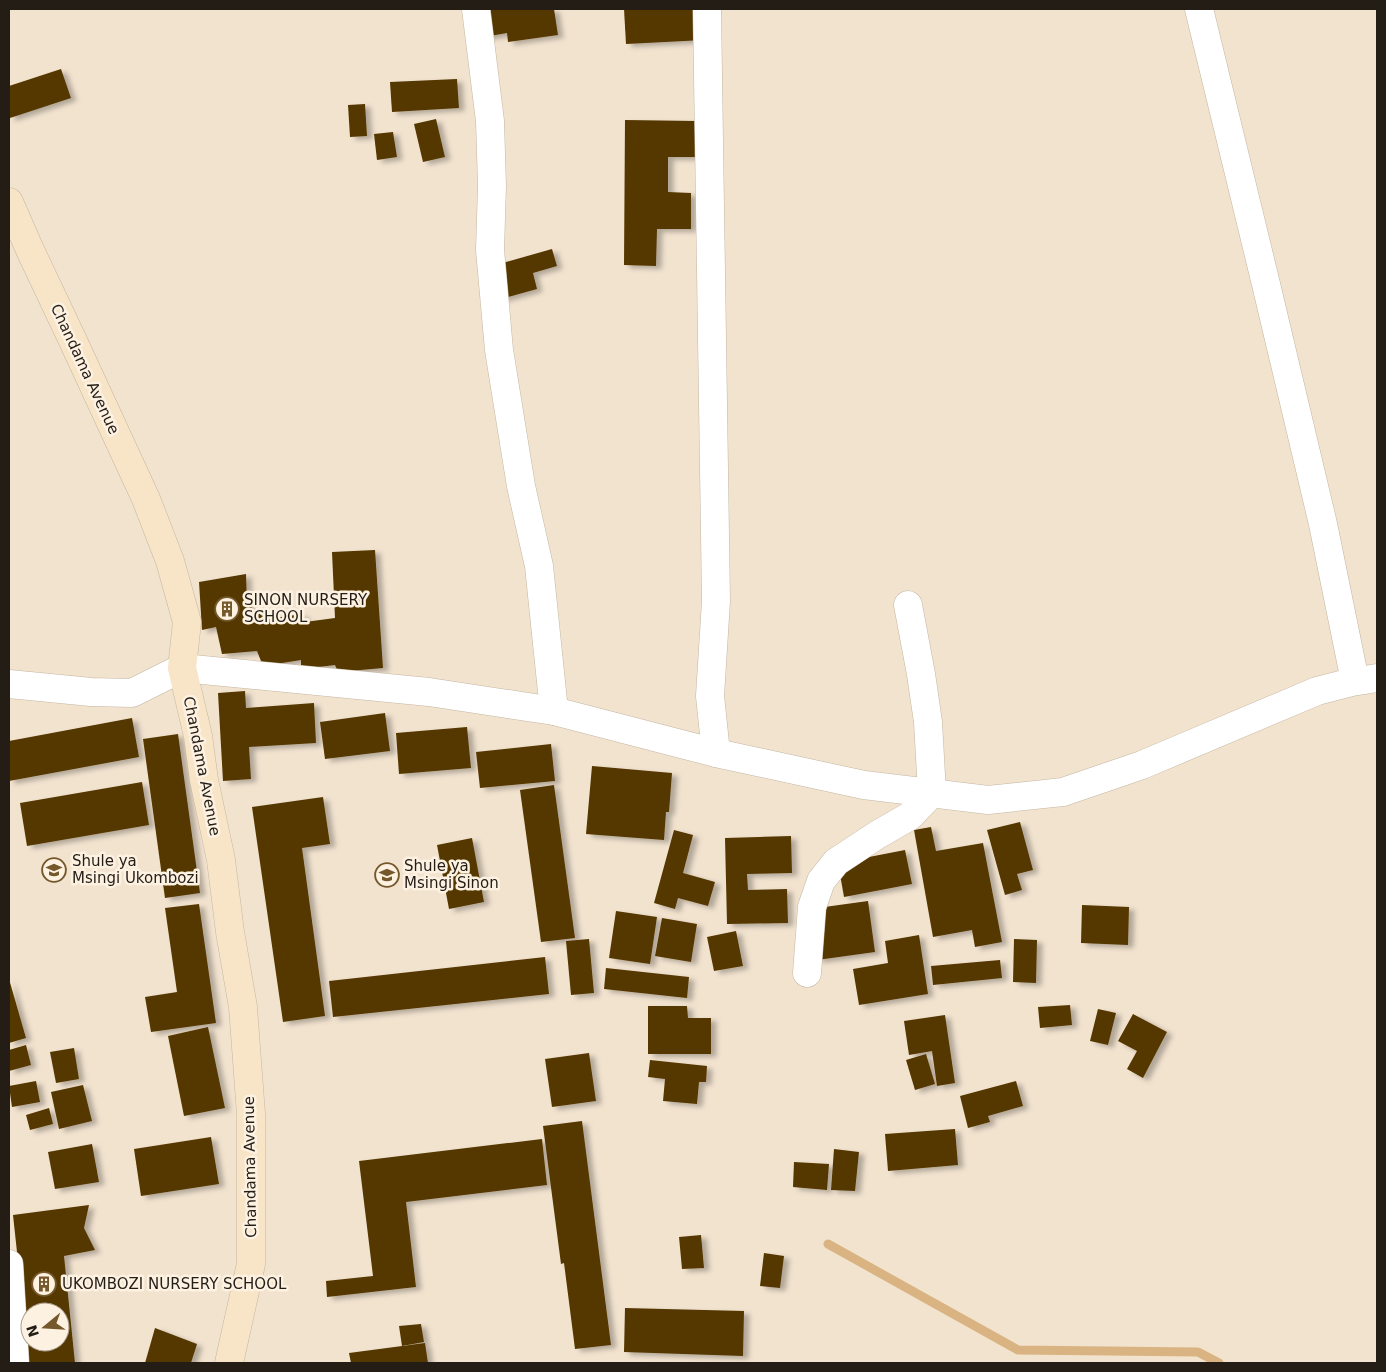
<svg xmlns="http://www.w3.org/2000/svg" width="1386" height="1372" viewBox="0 0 1386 1372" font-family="'DejaVu Sans',sans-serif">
<defs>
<filter id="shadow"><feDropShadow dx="5.5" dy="3" stdDeviation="2.5" flood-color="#0004"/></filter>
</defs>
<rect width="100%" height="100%" fill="#f2e3cf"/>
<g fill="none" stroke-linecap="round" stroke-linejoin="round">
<polyline stroke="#d9b482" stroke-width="9" points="828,1244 1018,1350 1198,1352 1219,1363"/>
</g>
<g fill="#553700" fill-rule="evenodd" filter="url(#shadow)">
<polygon points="479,9 554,9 558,35 508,42 507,33 484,37"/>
<polygon points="624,9 703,9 704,40 626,44"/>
<polygon points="61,69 71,98 10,118 9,114 9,86"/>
<polygon points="457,79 459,108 392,112 390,82"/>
<polygon points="365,104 367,136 350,137 348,105"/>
<polygon points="436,119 445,157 423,162 414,124"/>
<polygon points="625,120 696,121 695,157 668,157 668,192 691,193 691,229 657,229 656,266 624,265"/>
<polygon points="393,132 397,157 377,160 374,134"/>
<polygon points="552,249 557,266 533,273 537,289 501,299 492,266"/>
<polygon points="375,550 383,668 338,672 335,665 301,669 301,660 263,666 257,651 222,654 216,627 202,630 199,582 246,574 247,604 266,619 303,614 305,622 335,618 332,552"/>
<polygon points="245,691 246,708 314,703 316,743 249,747 251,779 223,781 218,693"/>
<polygon points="385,713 390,751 325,759 320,722"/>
<polygon points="132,718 139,757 9,781 9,741"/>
<polygon points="467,727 471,768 399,774 396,733"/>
<polygon points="178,734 200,893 165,898 143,739"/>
<polygon points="551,744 555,781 480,788 476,752"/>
<polygon points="592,766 672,773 669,812 666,812 664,840 586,834"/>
<polygon points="142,782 149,825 27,846 20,803"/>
<polygon points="554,785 575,938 541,942 520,790"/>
<polygon points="323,797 330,844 302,848 325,1016 283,1022 252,807"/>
<polygon points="1020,822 1033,870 1017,874 1022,890 1005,895 987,830"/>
<polygon points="931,827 936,851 983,843 1002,942 975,947 972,930 933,937 914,830"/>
<polygon points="674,830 693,835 683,873 715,882 708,906 678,898 675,909 654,903"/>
<polygon points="791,836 792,873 747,874 748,890 787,889 788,923 727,924 725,838"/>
<polygon points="472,838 484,902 449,909 437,845"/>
<polygon points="905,850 912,884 844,897 838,863"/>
<polygon points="868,901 875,952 817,960 810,909"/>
<polygon points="199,904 216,1023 151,1032 145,997 177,992 165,908"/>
<polygon points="1082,905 1129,907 1128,945 1081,943"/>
<polygon points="616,911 657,917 650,964 609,958"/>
<polygon points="662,918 697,924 691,962 655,956"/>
<polygon points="736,931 743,966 714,971 707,937"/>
<polygon points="919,935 928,994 859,1005 853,969 888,963 885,941"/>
<polygon points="589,939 594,993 571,995 566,941"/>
<polygon points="1014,939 1037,940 1036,983 1013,982"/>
<polygon points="545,957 549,994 333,1017 329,981"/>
<polygon points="1000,960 1002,978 933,985 931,966"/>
<polygon points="606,968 689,977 687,998 604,989"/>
<polygon points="9,979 26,1038 9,1043"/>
<polygon points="1070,1005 1072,1025 1040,1028 1038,1007"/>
<polygon points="648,1006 687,1006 688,1018 711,1018 711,1054 648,1054"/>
<polygon points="1098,1009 1116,1013 1108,1045 1090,1041"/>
<polygon points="1133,1014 1167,1032 1143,1078 1127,1069 1137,1051 1118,1041"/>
<polygon points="945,1015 955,1083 937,1086 932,1051 909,1055 904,1021"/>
<polygon points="208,1027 225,1108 184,1116 168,1036"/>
<polygon points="26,1045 31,1065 9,1071 9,1050"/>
<polygon points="74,1048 79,1079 56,1083 50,1052"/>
<polygon points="589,1053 596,1101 552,1107 545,1059"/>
<polygon points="926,1054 935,1084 915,1090 906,1060"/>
<polygon points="650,1060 707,1066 706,1082 699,1082 697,1104 663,1101 665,1079 648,1077"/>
<polygon points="36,1081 40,1102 12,1107 9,1086"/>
<polygon points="1016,1081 1023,1106 988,1116 990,1122 968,1128 960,1096"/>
<polygon points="83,1085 92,1121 59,1129 51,1092"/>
<polygon points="49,1108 53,1124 30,1130 26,1115"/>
<polygon points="582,1121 611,1345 575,1349 564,1263 561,1264 543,1126"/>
<polygon points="955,1129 958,1165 888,1171 885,1134"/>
<polygon points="211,1137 219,1184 141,1196 134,1149"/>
<polygon points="542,1139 547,1185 406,1202 416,1287 327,1297 326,1281 373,1276 359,1161"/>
<polygon points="92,1144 99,1182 55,1189 48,1152"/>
<polygon points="834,1149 859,1152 855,1191 831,1190"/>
<polygon points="794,1162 829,1164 827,1190 793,1187"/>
<path d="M89 1205 84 1228 95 1250 64 1256 75 1363H29L13 1215ZM30 1312H60V1342H30Z"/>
<polygon points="701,1235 704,1268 682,1269 679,1237"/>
<polygon points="764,1253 784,1256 780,1288 760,1286"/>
<polygon points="625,1308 744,1311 743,1356 624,1352"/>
<polygon points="421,1324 424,1342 402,1346 399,1326"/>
<polygon points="155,1328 197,1344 191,1363 145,1363"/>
<polygon points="425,1343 428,1363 351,1363 349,1353"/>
</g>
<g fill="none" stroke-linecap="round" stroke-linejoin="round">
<g stroke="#c4b6a2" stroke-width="29">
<g id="street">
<polyline points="476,9 490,121 492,186 490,250 499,350 521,486 539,566 554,711"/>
<polyline points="707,9 716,601 710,696 716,753"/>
<polyline points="1199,9 1265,280 1323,524 1355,681"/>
<polyline points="9,684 91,692 132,693 182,668 429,692 554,711 716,753 864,785 988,800 1063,792 1142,765 1317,691 1352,682 1377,678"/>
<polyline points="807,973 812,907 821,881 836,862 877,835 910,816 932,793 928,722 921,674 908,605"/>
<polyline points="9,1264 15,1363"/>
</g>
</g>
<g stroke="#c4b6a2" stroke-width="29">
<polyline id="secondary" points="9,202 30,250 74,343 146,499 170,561 187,622 182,668 198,736 204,780 221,860 230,932 243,1007 251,1114 251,1264 229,1363"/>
</g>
<use href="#street" stroke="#fff" stroke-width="28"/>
<use href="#secondary" stroke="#f8e5c8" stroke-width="28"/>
</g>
<defs>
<g id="building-ring" transform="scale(1.25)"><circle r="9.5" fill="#fdf1e1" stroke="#75582c" stroke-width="1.5"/><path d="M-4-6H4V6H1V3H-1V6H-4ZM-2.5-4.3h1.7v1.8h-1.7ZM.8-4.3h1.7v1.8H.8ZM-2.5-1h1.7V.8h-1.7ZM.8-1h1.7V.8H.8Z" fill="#75582c"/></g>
<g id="school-ring" transform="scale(1.25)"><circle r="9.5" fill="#fdf1e1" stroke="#75582c" stroke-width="1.5"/><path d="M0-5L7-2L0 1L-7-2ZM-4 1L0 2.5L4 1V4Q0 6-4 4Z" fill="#75582c"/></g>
</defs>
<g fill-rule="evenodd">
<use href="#building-ring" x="227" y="609"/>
<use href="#school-ring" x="54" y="870"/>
<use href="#school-ring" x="387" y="875"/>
<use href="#building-ring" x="44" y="1284"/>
</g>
<g text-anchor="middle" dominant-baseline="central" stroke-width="5" stroke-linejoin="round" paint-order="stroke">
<g font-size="15" fill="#231d16" stroke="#fdf1e1">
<text transform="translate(85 369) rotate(65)">Chandama Avenue</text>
<text transform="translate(202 766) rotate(79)">Chandama Avenue</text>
<text transform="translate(250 1167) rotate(-91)">Chandama Avenue</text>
</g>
<g font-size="15" fill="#231d16" stroke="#fdf1e1" text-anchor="start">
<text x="244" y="600">SINON NURSERY<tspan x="244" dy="17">SCHOOL</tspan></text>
<text x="72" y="861">Shule ya<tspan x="72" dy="17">Msingi Ukombozi</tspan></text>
<text x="404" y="866">Shule ya<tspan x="404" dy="17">Msingi Sinon</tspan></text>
<text x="62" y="1284">UKOMBOZI NURSERY SCHOOL</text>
</g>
</g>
<rect width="1386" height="1372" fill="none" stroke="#231d16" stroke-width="20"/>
<g transform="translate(45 1327) rotate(252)"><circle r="24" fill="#fdf1e1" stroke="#a69c90"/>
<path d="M0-4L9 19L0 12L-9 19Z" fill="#75582c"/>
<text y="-8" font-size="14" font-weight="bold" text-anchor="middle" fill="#231d16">N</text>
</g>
</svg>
